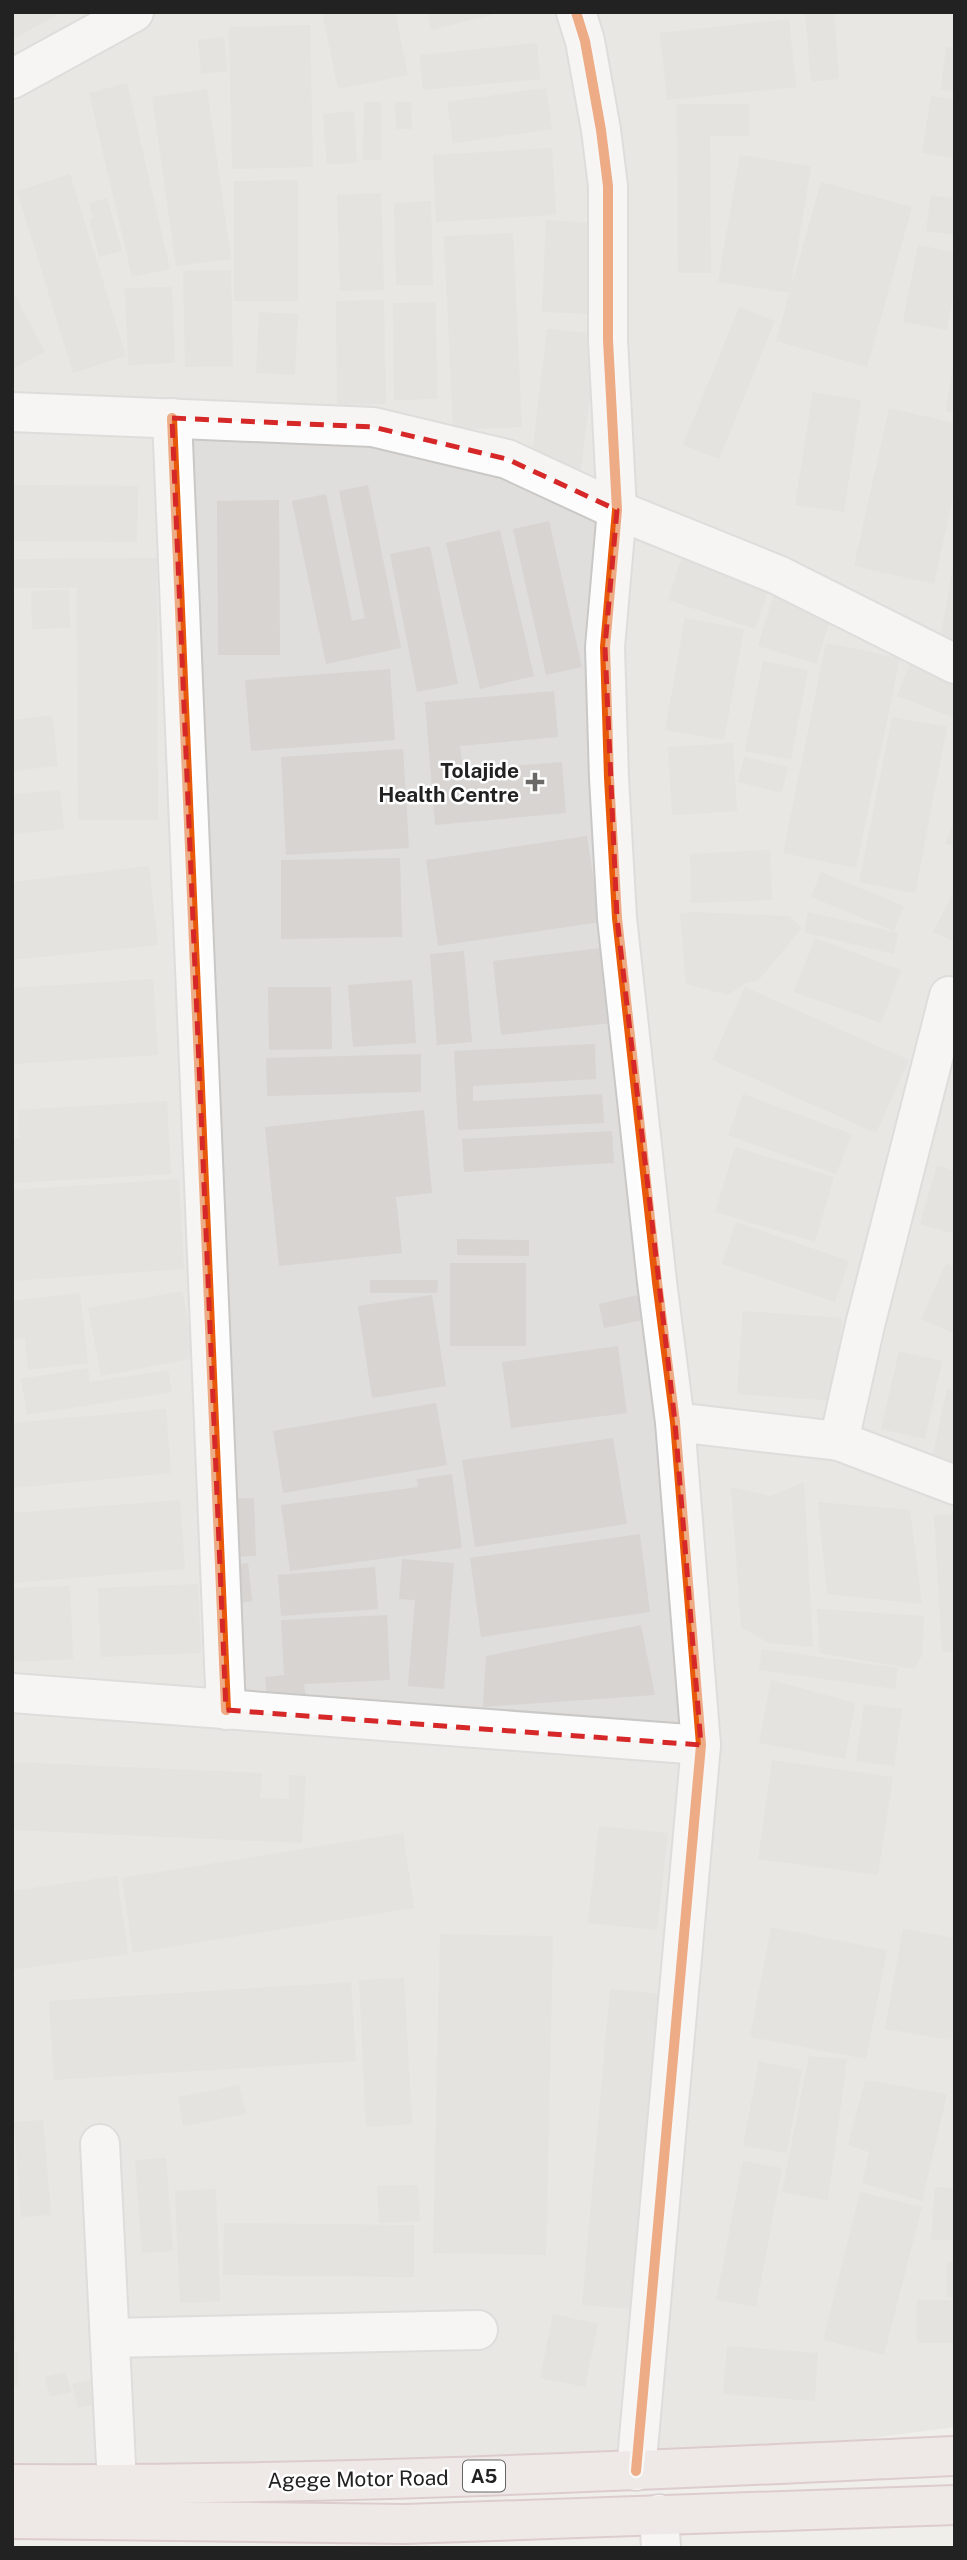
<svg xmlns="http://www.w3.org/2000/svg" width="967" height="2560" viewBox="0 0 967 2560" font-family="'Public Sans',sans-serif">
<rect width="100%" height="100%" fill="#f0eeeb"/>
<polygon fill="#dfdedc" points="12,12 955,12 955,2427 713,2459 12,2472"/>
<g fill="#d7d4d2">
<polygon points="12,12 62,12 12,40"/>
<polygon points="322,12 395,12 408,75 338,89"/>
<polygon points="427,12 498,12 498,13 431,30"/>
<polygon points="805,12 834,12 839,79 811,82"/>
<polygon points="789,19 796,87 667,100 660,33"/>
<polygon points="310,25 313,167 232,169 229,27"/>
<polygon points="224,37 227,71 201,74 198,40"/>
<polygon points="537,43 540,79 423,90 420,55"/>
<polygon points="946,47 955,48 955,91 941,90"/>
<polygon points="127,83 170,269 132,277 89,93"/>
<polygon points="546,88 552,129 453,143 447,102"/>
<polygon points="207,89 231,259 176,266 152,97"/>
<polygon points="931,96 955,100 955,158 922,153"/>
<polygon points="364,102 381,102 381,160 363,160"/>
<polygon points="395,102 411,102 412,129 396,129"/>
<polygon points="677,104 749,104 749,136 710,136 711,273 678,273"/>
<polygon points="354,111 357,163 327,164 323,114"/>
<polygon points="552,148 556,215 436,222 433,155"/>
<polygon points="740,155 811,166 790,293 718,282"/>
<polygon points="70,174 126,356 73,373 17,191"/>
<polygon points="298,180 298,301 234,301 234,181"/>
<polygon points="821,182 912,207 867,367 776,341"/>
<polygon points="381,193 384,290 340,291 337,195"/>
<polygon points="931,195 955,199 955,235 926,231"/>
<polygon points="107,198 122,251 99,257 89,219 93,218 89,203"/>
<polygon points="431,201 433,285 396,285 394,203"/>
<polygon points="546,220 595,223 591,314 542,312"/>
<polygon points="513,233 522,427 453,430 444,236"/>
<polygon points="918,245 955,252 955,287 947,330 903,322"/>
<polygon points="231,270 233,366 185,367 183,271"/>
<polygon points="172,287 175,363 128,365 125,288"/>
<polygon points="12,290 45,352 12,369"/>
<polygon points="384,300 386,404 337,405 336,301"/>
<polygon points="436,302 437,399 394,400 393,303"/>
<polygon points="739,307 775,321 719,459 683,445"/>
<polygon points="259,312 298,314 295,375 256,373"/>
<polygon points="547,329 598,334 581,469 531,463"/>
<polygon points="953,367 955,367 955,413 946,411"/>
<polygon points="813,392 861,400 844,512 795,505"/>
<polygon points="889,408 955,423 955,488 934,584 854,566"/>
<polygon points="12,485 138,486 137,542 12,541"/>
<polygon points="368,485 401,648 326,664 292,501 326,494 352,621 365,618 339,491"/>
<polygon points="279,500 280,655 218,655 217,501"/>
<polygon points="549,521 582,667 546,675 513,529"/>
<polygon points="500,530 534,676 480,689 446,543"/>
<polygon points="430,546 458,684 417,692 390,554"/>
<polygon points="682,556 770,585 755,629 668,600"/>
<polygon points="157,558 158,820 78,820 77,588 12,588 12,559"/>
<polygon points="953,567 955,567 955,648 939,645"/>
<polygon points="69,589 70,628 32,629 31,591"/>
<polygon points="774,593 833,611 816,664 758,646"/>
<polygon points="685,618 744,629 724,740 665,730"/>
<polygon points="826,643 900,658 856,868 783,853"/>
<polygon points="912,659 955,676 955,718 897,696"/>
<polygon points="763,661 808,670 791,760 745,751"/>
<polygon points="390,669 395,740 251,751 245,680"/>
<polygon points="554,691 558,737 460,746 463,770 562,762 566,813 435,825 425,702"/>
<polygon points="52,715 58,766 12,771 12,720"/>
<polygon points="892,717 947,727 915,893 859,882"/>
<polygon points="733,743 737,811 672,815 668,747"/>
<polygon points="403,749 409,848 286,855 281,757"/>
<polygon points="744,757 788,767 782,793 738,782"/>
<polygon points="60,790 64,829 12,834 12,794"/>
<polygon points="955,818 955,847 945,843"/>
<polygon points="587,836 600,922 438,946 426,860"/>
<polygon points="770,850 772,900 691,903 690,854"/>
<polygon points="400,858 402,937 281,939 281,860"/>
<polygon points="149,866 158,945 12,960 12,882"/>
<polygon points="821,872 904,906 894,931 811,897"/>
<polygon points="955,890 955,942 933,932"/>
<polygon points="693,912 789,916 802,928 758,981 747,982 728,995 686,984 680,913"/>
<polygon points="808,912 898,933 894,954 804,932"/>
<polygon points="815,938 901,970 881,1023 794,992"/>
<polygon points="601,948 611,1023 501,1035 493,961"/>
<polygon points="464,951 472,1042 437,1045 430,954"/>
<polygon points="153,979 158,1055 14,1064 12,988"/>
<polygon points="412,980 416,1043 353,1047 348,985"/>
<polygon points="268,987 331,987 332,1049 269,1050"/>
<polygon points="745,987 909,1060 876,1133 712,1060"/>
<polygon points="595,1044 596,1079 473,1086 473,1101 602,1094 604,1123 458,1130 454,1051"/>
<polygon points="421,1054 421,1092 267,1096 266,1058"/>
<polygon points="743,1094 852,1134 836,1174 728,1135"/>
<polygon points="167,1101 171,1174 12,1183 12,1138 19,1138 18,1110"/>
<polygon points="424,1110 432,1193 396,1197 402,1253 279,1266 265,1127"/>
<polygon points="612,1131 614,1163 464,1172 462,1139"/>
<polygon points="735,1147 834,1177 815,1242 715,1212"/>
<polygon points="937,1165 955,1171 955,1234 920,1224"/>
<polygon points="179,1179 184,1269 12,1281 12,1190"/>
<polygon points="736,1222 849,1261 835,1302 722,1264"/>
<polygon points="457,1239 529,1240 529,1256 457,1255"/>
<rect x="450" y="1263" width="76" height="83"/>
<polygon points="946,1263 955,1267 955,1334 921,1319"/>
<polygon points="370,1280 438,1280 437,1293 370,1293"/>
<polygon points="182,1291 195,1358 101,1376 88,1308"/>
<polygon points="80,1293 88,1363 28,1370 25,1338 12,1340 12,1301"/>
<polygon points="432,1295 446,1386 372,1398 358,1306"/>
<polygon points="638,1295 643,1320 604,1328 599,1304"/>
<polygon points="743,1311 842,1318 836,1401 737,1394"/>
<polygon points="618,1346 627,1413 511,1428 502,1362"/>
<polygon points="899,1351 942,1361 925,1439 881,1429"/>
<polygon points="88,1368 90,1382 168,1370 172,1392 27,1415 21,1379"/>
<polygon points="947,1389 955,1390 955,1463 932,1458"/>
<polygon points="436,1403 447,1465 283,1493 273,1431"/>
<polygon points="166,1409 171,1473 12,1488 12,1423"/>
<polygon points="613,1438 627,1524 475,1547 462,1460"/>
<polygon points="452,1474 462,1548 290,1571 281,1505 418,1487 417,1479"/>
<polygon points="804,1482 813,1647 769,1643 741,1627 731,1487 770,1496"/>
<polygon points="254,1498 256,1556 225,1557 222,1499"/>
<polygon points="180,1500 185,1569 12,1583 12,1513"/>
<polygon points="818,1502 910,1510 922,1604 827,1594"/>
<polygon points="955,1514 955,1651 942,1652 934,1515"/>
<polygon points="640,1534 650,1612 481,1637 470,1558"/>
<polygon points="402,1559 454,1563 444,1689 408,1686 415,1600 399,1599"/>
<polygon points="248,1563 252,1601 234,1604 229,1566"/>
<polygon points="375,1567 378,1609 281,1616 278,1575"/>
<polygon points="198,1584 201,1653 101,1657 98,1588"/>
<polygon points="70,1586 73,1659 12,1662 12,1588"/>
<polygon points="817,1609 924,1616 922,1655 915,1669 820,1653"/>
<polygon points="387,1615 390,1680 304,1684 306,1696 267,1701 265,1677 284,1675 281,1620"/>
<polygon points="641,1625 655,1695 483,1707 486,1656"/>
<polygon points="762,1649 898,1668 895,1689 759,1670"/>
<polygon points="771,1680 855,1703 845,1759 759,1743"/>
<polygon points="864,1704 902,1709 894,1766 856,1761"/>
<polygon points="772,1760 893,1777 878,1875 758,1859"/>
<polygon points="12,1762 262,1773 260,1798 289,1799 289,1775 306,1776 302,1843 12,1830"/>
<polygon points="599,1826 668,1833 657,1930 588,1923"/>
<polygon points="403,1833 414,1908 133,1953 122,1878"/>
<polygon points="117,1876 128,1954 12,1970 12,1891"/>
<polygon points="771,1927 887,1950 866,2059 750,2037"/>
<polygon points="903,1929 955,1938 955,2019 951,2040 885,2029"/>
<polygon points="440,1934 553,1936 546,2255 433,2253"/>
<polygon points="404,1978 412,2124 366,2127 359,1980"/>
<polygon points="351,1982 356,2061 54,2080 49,2001"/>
<polygon points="610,1989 661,1994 632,2309 582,2305"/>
<polygon points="809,2056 847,2059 828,2201 782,2192"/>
<polygon points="759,2061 802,2070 787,2153 743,2146"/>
<polygon points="865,2080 947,2094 922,2201 862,2183 869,2152 848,2145"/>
<polygon points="239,2085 246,2114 183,2126 178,2097"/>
<polygon points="43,2120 51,2215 21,2217 14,2122"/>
<polygon points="166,2158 173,2251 142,2253 135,2160"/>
<polygon points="743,2161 782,2168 756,2307 716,2300"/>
<polygon points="418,2185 420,2221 379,2223 377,2186"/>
<polygon points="935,2187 955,2188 955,2240 931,2240"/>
<polygon points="216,2189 220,2301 180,2303 175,2191"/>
<polygon points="860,2192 922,2207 884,2355 823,2340"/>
<polygon points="224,2223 414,2225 414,2277 223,2275"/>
<rect x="947" y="2262" width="8" height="35"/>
<polygon points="12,2300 15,2300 16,2342 12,2343"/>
<rect x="917" y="2300" width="38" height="43"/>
<polygon points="553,2314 598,2324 585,2387 540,2378"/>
<polygon points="727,2346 818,2353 815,2401 723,2394"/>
<rect x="12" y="2352" width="6" height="34"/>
<polygon points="66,2372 71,2392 50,2397 45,2377"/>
<polygon points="96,2379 101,2403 78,2408 72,2384"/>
</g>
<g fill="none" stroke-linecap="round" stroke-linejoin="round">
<g stroke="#c9c8c7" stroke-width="42">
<g id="minor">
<polyline points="576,12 585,41 601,130 608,186 608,340 617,510 605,647 609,778 617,918 657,1282 675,1422 701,1745 636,2471"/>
<polyline points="12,79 134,12"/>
<polyline points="12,412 373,427 507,459 617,510 778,575 955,664"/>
<polyline points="172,418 226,1710"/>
<polyline points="675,1422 839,1441 955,1485"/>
<polyline points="839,1441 865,1325 949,996"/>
<polyline points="12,1693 701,1745"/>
<polyline points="100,2144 117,2484"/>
<polyline points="110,2338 478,2330"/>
<polyline points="659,2514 661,2548"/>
</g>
</g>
<g stroke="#c5a2ac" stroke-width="42">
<g id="highway">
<path d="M12 2484C327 2486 641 2470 955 2456"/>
<polyline points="12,2519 405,2524 955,2505"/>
</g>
</g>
<use href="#minor" stroke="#fdfcfc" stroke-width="38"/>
<use href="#highway" stroke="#ece0e2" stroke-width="38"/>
<g stroke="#fff" stroke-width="15">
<g id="cycleway">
<polyline points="576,12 585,41 601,130 608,186 608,340 617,510 605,647 609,778 617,918 657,1282 675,1422 701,1745 636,2471"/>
<polyline points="172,418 226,1710"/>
</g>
</g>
<use href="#cycleway" stroke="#e8590c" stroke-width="10"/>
</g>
<path d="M0 0H967V2560H0ZM172 418 373 427 507 459 617 510 605 647 617 918 675 1422 701 1745 226 1710Z" fill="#f0eeeb" fill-opacity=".55" fill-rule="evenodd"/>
<path fill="none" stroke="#d62828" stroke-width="5" stroke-dasharray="14 9" stroke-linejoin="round" d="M172 418 373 427 507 459 617 510 605 647 617 918 675 1422 701 1745 226 1710Z"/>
<path fill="#6a6968" stroke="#fff" stroke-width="2.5" d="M531.5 771.5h7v7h7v7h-7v7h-7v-7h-7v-7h7z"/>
<g text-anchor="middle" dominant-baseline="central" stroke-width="5" stroke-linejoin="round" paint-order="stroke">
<rect fill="#fff" stroke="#646464" stroke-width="2" x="463" y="2460.5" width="42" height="31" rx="5"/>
<g font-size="19" font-weight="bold" fill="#222">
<text x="484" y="2476">A5</text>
</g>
<g font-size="21" font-weight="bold" fill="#222" stroke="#fff" text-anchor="end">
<text x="519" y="770">Tolajide<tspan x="519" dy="24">Health Centre</tspan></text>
</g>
<g font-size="21" fill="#222" stroke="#fff">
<text transform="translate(358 2479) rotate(-1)">Agege Motor Road</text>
</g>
</g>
<rect width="967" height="2560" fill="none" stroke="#222222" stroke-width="28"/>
</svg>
